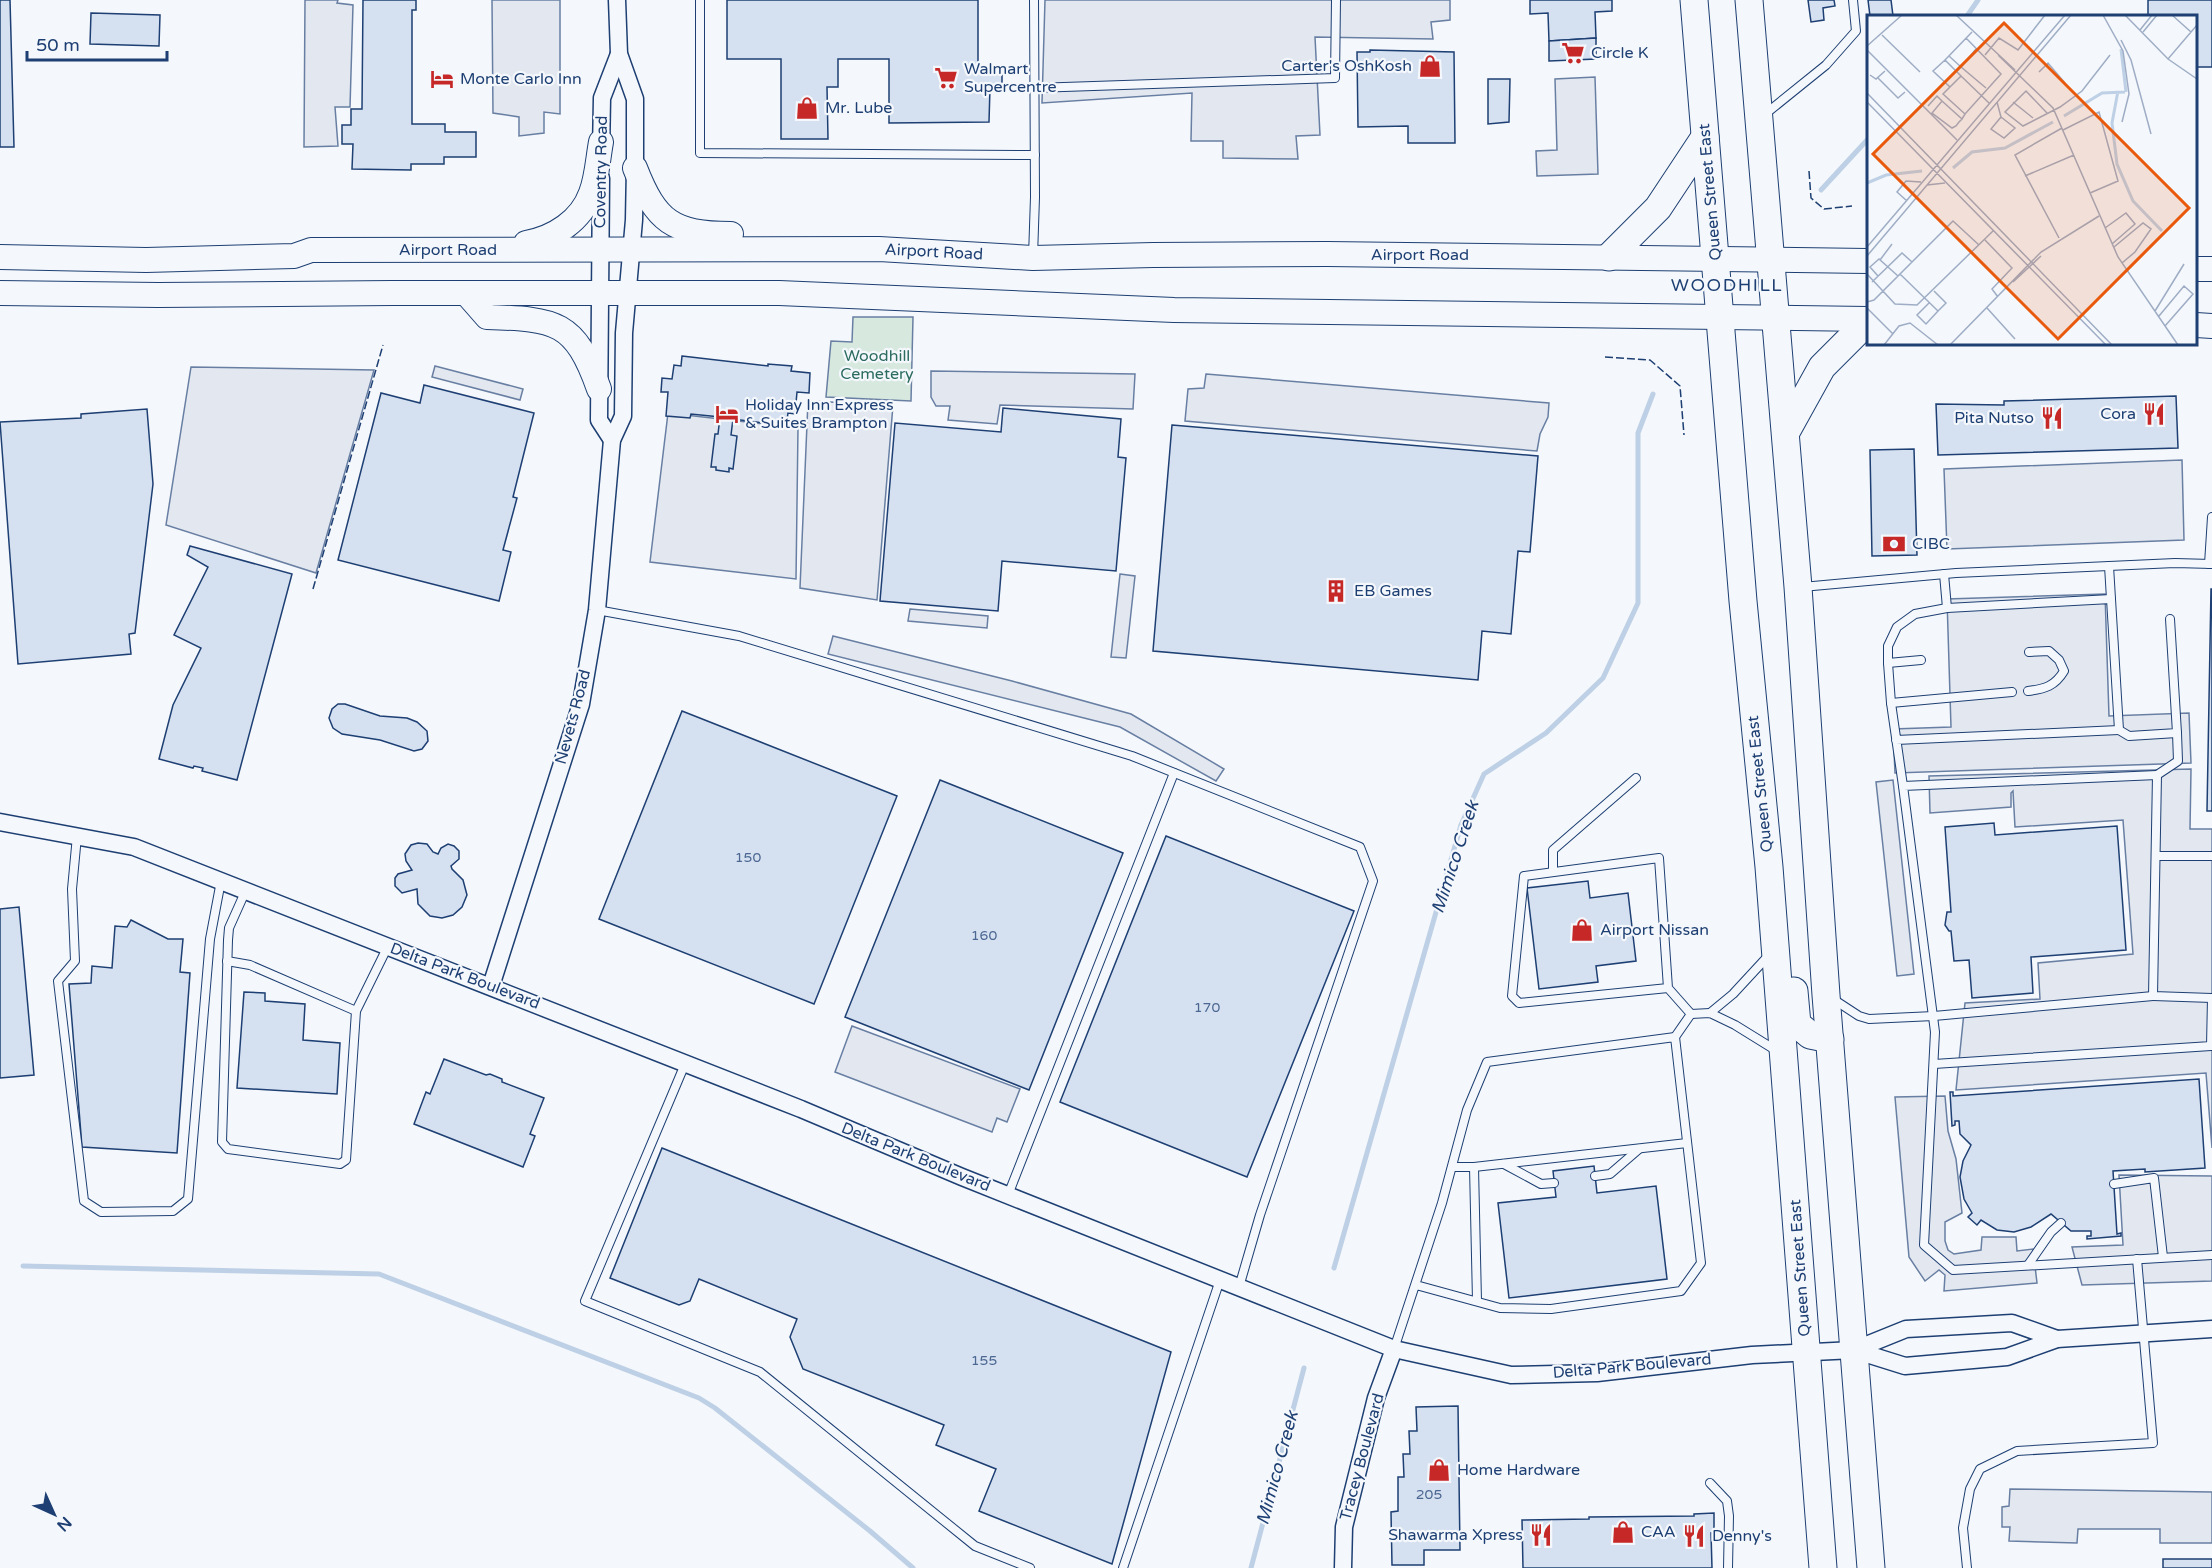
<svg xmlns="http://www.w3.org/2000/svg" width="2212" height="1568" viewBox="0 0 2212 1568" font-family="'Varela Round',sans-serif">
<rect width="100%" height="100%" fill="#f4f7fb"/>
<polygon fill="#d7e8df" stroke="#687fa3" stroke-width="1.5" points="853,317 913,317 911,401 826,397 831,341 852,342"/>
<g fill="#e3e8f0" stroke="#687fa3" stroke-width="1.5">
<polygon points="305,0 338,0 337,3 353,5 350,107 335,107 338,146 304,147"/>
<polygon points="492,0 560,0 560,114 544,112 544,133 519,136 519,117 493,113"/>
<polygon points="1045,0 1450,0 1450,20 1431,22 1433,39 1315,37 1320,135 1296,136 1298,159 1223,158 1223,141 1191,141 1192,93 1042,103"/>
<polygon points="1595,77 1598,174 1537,176 1536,151 1557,150 1555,79"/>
<polygon points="435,366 523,389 520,400 432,377"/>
<polygon points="191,367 374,370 316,573 166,525"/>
<polygon points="931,371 1135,374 1133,409 1000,405 997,424 948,420 950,406 936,406 931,397"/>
<polygon points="1206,374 1549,403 1548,417 1540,434 1537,451 1185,421 1188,389 1204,388"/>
<polygon points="808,401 893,405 877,600 800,588"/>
<polygon points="668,413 798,428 796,579 650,562"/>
<polygon points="2182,460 2184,540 1947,549 1944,469"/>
<polygon points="1120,574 1135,576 1126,658 1111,657"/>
<polygon points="2105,594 2109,716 2189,713 2191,763 1895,773 1893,729 1951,727 1947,599"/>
<polygon points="910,609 988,616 987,628 908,621"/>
<polygon points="833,636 1012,681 1131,714 1224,769 1216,781 1120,727 828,654"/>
<polygon points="2191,769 2190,829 2212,829 2212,1148 2206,1073 1956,1090 1965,1003 2040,999 2038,963 2133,954 2123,820 2015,827 2013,791 2011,793 2011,807 1930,813 1929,776"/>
<polygon points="1893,780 1914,974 1897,976 1876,782"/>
<polygon points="852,1026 1020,1089 1007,1122 997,1118 992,1132 835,1072"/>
<polygon points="1945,1096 1948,1131 1956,1159 1962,1213 1945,1222 1945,1241 1948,1250 1954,1254 1981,1250 1982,1237 2016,1237 2017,1251 2033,1249 2037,1283 1944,1291 1945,1275 1939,1270 1925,1281 1909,1257 1895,1097"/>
<polygon points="2119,1175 2212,1176 2212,1281 2082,1285 2072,1247 2123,1245"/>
<polygon points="2010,1489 2212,1492 2212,1543 2160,1543 2160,1529 2078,1529 2077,1543 2009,1541 2010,1527 2002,1527 2002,1507 2009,1506"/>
</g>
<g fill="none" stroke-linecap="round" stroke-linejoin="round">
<g stroke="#bed0e5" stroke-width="5">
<polyline points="1967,16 1978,0"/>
<polyline points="1821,190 1868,139"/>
<polyline points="23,1266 379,1274 699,1398 715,1408 870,1531 913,1568"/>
<polyline points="1334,1268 1461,825 1484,774 1546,733 1603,678 1638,603 1638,433 1653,394"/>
<polyline points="1251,1568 1304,1368"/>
</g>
</g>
<g fill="#d5e0f0" stroke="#1d3f73" stroke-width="1.5">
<polygon points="0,0 10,0 14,147 0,147"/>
<polygon points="363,0 416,0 416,10 412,10 412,124 445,124 445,132 476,132 476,157 444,157 444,164 411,164 411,170 352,169 353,144 342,144 342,125 351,125 351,109 362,109"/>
<polygon points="727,0 978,0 978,68 1002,68 1002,88 990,88 989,122 889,123 889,59 838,59 838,87 827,87 828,139 781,139 781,59 727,59"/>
<polygon points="1530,0 1612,0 1612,11 1595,12 1596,38 1549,41 1548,13 1530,14"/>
<polygon points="1808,0 1834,0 1835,6 1823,8 1824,20 1811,22"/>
<polygon points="1868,0 1891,0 1893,16 1870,16"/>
<polygon points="2148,0 2212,0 2212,67 2196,67 2196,16 2148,16"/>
<polygon points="91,13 160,15 159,46 90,44"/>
<polygon points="1596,38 1596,59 1549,61 1549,41"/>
<polygon points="1370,50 1454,52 1455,143 1408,143 1408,126 1358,127 1357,52 1370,52"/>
<polygon points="1488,79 1510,79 1509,122 1488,124"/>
<polygon points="682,356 768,366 768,364 792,366 791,371 810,373 809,393 797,392 795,414 788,413 786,426 733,419 731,435 737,436 733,469 729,468 729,472 716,470 716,467 711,467 715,434 718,434 720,417 691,414 690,418 666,416 668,392 661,392 662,378 672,379 674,365 681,366"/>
<polygon points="424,385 534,413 513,497 517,498 503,550 511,552 499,601 338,560 381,393 420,403"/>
<polygon points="2176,396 2178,448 1938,455 1936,404 2004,405 2004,401"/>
<polygon points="1003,408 1121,419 1118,457 1126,458 1116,571 1002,561 998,611 880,601 895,423 1001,432"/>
<polygon points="147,409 153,484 135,633 129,634 131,654 18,664 0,422 81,418 81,414"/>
<polygon points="1172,425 1538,456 1530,552 1518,551 1511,634 1482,631 1478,680 1153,651"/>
<polygon points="1914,449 1917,555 1872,556 1870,450"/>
<polygon points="190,546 292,574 237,780 202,771 203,768 194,766 193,768 159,759 173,705 201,648 174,635 208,567 187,555"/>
<polygon points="2211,589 2212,589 2212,811 2207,811"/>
<polygon points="345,704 380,716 407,718 417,722 427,731 428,741 422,749 414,751 380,740 342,734 333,728 329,718 332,709 338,704"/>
<polygon points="682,711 897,796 814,1004 599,919"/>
<polygon points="940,780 1123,853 1029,1090 845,1017"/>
<polygon points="1994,823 1995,835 2117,826 2126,950 2031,957 2033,993 1972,998 1969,960 1954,961 1951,931 1949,931 1945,925 1947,912 1951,912 1945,827"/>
<polygon points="1166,836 1354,911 1247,1177 1060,1102"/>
<polygon points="418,843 427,844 433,852 438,854 441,848 448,844 454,846 459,851 459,859 451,866 452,869 463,880 467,895 462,907 453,915 442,918 430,916 418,904 417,889 402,893 395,886 395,878 398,874 412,870 406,861 405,854 411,845"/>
<polygon points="1588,881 1590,898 1628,893 1636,961 1596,966 1598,982 1539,989 1527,888"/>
<polygon points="19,907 34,1075 0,1078 0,909"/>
<polygon points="131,920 168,939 183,939 180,972 190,973 177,1153 82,1147 69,984 91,983 92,966 112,968 115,926 127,927"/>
<polygon points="244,992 265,993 265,1001 305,1004 303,1040 340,1043 337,1094 237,1088"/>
<polygon points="444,1059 486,1075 490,1074 502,1079 502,1082 544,1098 530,1134 535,1136 523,1167 414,1124 426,1092 430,1094"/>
<polygon points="2199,1079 2205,1168 2145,1172 2145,1169 2113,1171 2117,1234 2121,1233 2121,1236 2087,1239 2087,1236 2091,1236 2091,1231 2071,1231 2051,1214 2031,1227 2014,1232 1997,1230 1981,1220 1977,1225 1968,1217 1972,1213 1964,1199 1960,1177 1963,1161 1971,1145 1960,1134 1959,1121 1955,1121 1955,1125 1952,1126 1950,1092 1953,1092 1953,1096"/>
<polygon points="662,1148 1171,1352 1112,1564 979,1511 996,1469 936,1445 944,1425 803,1369 790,1337 797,1319 699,1279 690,1301 679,1305 610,1278"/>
<polygon points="1594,1166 1597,1193 1656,1186 1667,1279 1509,1298 1498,1203 1556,1197 1553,1171"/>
<polygon points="1458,1406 1460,1550 1424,1550 1424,1565 1392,1565 1391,1512 1398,1511 1398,1477 1404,1477 1403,1454 1410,1454 1409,1431 1417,1431 1416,1407"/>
<polygon points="1714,1513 1714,1533 1711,1533 1712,1568 1523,1568 1522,1520 1589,1519 1589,1517 1694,1516 1694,1514"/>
<rect x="2163" y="1559" width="49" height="9"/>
</g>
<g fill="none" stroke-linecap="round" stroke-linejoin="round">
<g stroke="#1d3f73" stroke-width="10">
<g id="service">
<polyline points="700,0 700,153 1035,155"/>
<polyline points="1034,88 1335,78 1336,0"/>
<polyline points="1764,115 1826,65 1856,31 1853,0"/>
<polyline points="1033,257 1035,197 1034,0"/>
<polyline points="2209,564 2212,517"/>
<polyline points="2109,566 2111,599"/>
<polyline points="1944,574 1947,608"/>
<polyline points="1802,587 1956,573 2175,563 2212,564"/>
<polyline points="597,610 739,636 1132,756 1360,847 1373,881 1260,1215 1239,1287"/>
<polyline points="1888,663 1921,660"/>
<path d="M2028 691C2045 689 2055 686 2064 671L2059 660 2049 651 2029 652"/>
<polyline points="1891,703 2012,692"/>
<polyline points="2119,730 2129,736 2177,733 2170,619"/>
<polyline points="1896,740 2119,730 2111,599 1947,608 1915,614 1897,627 1888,646 1888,663 1891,703 1903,786"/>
<polyline points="2157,775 2178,761 2177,733"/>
<polyline points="77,836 72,889 75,961 58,981 84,1201 101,1212 173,1211 188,1199 210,939 221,881"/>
<polyline points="2156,856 2212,856"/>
<polyline points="1553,872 1553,850 1636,778"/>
<polyline points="246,890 229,928 228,940 222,1142 228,1149 340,1164 346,1160 356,1011 388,946"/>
<polyline points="227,961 250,965 356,1011"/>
<polyline points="1668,988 1519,1003 1512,996 1524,876 1659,858 1668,988 1691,1014 1710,1013 1735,1025 1777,1051"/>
<polyline points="2212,998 2153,996 2157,775 1903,786 1935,1032 1924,1245 1953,1270 2212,1255"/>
<polyline points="1833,999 1859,1016 1869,1019 1934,1016 2153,996"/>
<polyline points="1710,1013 1733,994 1770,954"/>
<polyline points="1675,1037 1691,1014"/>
<polyline points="685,1064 585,1301 760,1372 975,1546 1030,1568"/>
<polyline points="1934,1064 2211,1046 2212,998"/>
<polyline points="1504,1164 1541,1184 1554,1183"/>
<polyline points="1453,1167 1474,1167 1477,1301"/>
<polyline points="1474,1167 1687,1143"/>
<polyline points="1595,1176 1610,1174 1639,1149"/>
<polyline points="2114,1184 2154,1178 2163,1257"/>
<polyline points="1008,1195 1174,773"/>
<polyline points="2028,1265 2051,1232 2061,1223"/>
<polyline points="1394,1349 1442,1203 1467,1110 1487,1062 1675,1037 1701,1263 1681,1291 1551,1309 1500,1308 1416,1285"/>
<polyline points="1710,1483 1727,1501 1729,1516 1728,1568"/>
<polyline points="1123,1568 1220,1280"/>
<polyline points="1967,1568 1963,1528 1970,1489 1980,1469 2017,1451 2153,1443 2137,1259"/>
</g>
</g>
<g stroke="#1d3f73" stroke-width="19">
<g id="minor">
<polyline points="601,152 602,98 619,54"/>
<polyline points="601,178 599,420 612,440"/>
<polyline points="0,822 134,847 801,1109 962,1177 1394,1349 1511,1375 1597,1373 1752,1355 1854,1350 1906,1329 2012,1323 2057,1339"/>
<polyline points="491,986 581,704 597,610 612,440 623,416 624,333 634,220 635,168 635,99 619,54 617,0"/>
<polyline points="1854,1350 1905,1366 2007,1357 2057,1339 2212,1329"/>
<polyline points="1343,1568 1344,1527 1376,1398 1394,1349"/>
</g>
</g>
<g stroke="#1d3f73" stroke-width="26">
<g id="secondary">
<path d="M635 168C656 222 673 234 731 234"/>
<path d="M526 243C554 238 581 221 591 193 597 178 598 158 601 142"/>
<polyline points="0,257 146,260 294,256 311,250 879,249 1033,258 1153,255 1327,254 1868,261"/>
<polyline points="2196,269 2212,269"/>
<polyline points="0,293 158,295 392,293 779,293 1174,310 1868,319"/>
<path d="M466 293 487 317C556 319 575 321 599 389"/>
<polyline points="2196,325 2212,326"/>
</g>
</g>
<g stroke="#1d3f73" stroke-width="29">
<g id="primary">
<polyline points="1694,0 1743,601 1769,867 1823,1568"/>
<polyline points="1749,0 1798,587 1826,995 1871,1568"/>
<polyline points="1609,257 1658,208 1705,137"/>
<polyline points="1786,432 1822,367 1868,321"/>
<polyline points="1794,991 1797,1024 1810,1035 1830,1039"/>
</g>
</g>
<use href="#service" stroke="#f4f7fb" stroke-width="8"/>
<use href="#minor" stroke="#f4f7fb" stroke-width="16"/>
<use href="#secondary" stroke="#f4f7fb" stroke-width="24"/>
<use href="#primary" stroke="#f4f7fb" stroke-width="27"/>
<g stroke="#1d3f73" stroke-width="1.5" stroke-dasharray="8 3" stroke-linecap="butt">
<polyline points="1809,171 1811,198 1824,209 1852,206"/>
<polyline points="1605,357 1650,360 1680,386 1684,435"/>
<polyline points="313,589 383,345"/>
</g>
</g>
<defs>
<g id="supermarket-bare" transform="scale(1.8)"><path d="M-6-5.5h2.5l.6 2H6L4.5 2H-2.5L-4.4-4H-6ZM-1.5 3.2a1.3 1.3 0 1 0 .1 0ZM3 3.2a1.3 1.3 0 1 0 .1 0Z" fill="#c62828" stroke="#f4f7fb" stroke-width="2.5" paint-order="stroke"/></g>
<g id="shop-bare" transform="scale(1.8)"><path d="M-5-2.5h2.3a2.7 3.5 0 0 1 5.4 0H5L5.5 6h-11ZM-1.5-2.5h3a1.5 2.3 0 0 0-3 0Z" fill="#c62828" stroke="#f4f7fb" stroke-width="2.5" paint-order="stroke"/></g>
<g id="hotel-bare" transform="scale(1.8)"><path d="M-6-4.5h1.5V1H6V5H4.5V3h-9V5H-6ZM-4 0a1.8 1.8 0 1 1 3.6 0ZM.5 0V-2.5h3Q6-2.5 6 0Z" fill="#c62828" stroke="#f4f7fb" stroke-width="2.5" paint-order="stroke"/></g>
<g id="restaurant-bare" transform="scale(1.8)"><path d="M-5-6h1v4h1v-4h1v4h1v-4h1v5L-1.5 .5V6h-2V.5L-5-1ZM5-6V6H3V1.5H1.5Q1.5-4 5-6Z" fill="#c62828" stroke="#f4f7fb" stroke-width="2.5" paint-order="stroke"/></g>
<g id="bank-bare" transform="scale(1.8)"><path d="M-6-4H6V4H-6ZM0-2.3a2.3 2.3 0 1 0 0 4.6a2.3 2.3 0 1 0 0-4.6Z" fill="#c62828" stroke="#f4f7fb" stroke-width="2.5" paint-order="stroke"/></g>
<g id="building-bare" transform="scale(1.8)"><path d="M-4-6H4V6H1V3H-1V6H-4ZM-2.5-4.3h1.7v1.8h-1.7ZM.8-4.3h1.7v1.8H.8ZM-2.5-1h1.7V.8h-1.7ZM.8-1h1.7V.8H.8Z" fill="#c62828" stroke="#f4f7fb" stroke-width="2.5" paint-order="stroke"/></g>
</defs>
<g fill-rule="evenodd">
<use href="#supermarket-bare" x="1573" y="53"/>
<use href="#shop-bare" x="1430" y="66"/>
<use href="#supermarket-bare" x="946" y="78"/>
<use href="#hotel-bare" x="442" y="79"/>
<use href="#shop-bare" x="807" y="108"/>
<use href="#hotel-bare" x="727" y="414"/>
<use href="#restaurant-bare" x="2154" y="414"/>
<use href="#restaurant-bare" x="2052" y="418"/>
<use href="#bank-bare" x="1894" y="544"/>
<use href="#building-bare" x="1336" y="591"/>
<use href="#shop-bare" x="1582" y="930"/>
<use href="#shop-bare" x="1439" y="1470"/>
<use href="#shop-bare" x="1623" y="1532"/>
<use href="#restaurant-bare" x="1541" y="1535"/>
<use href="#restaurant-bare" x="1694" y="1536"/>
</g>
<g text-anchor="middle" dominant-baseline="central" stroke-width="4.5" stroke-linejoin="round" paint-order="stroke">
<g font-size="14" fill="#4b6792">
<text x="748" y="857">150</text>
<text x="984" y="935">160</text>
<text x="1207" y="1007">170</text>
<text x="984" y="1360">155</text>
<text x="1429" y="1494">205</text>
</g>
<g font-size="16" fill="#1d3f73" stroke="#f4f7fb" text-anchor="start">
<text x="1591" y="53">Circle K</text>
<text x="1412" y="66" text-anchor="end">Carter's OshKosh</text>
<text x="964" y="69">Walmart<tspan x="964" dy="18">Supercentre</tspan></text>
<text x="460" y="79">Monte Carlo Inn</text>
<text x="825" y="108">Mr. Lube</text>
<text x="745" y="405">Holiday Inn Express<tspan x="745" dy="18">&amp; Suites Brampton</tspan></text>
<text x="2136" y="414" text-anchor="end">Cora</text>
<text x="2034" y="418" text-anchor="end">Pita Nutso</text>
<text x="1912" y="544">CIBC</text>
<text x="1354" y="591">EB Games</text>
<text x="1600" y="930">Airport Nissan</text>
<text x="1457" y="1470">Home Hardware</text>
<text x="1641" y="1532">CAA</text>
<text x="1523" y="1535" text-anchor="end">Shawarma Xpress</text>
<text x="1712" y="1536">Denny's</text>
</g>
<g font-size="16" fill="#1d3f73" stroke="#f4f7fb">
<text transform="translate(601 172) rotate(-89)">Coventry Road</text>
<text transform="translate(1710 192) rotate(-95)">Queen Street East</text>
<text x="448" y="250">Airport Road</text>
<text transform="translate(934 252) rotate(3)">Airport Road</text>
<text x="1420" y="255">Airport Road</text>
<text transform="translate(573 717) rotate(-75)">Nevets Road</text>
<text transform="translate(1760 784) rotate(-96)">Queen Street East</text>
<text transform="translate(465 976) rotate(21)">Delta Park Boulevard</text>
<text transform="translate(916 1157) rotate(22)">Delta Park Boulevard</text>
<text transform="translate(1800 1268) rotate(-94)">Queen Street East</text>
<text transform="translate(1632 1366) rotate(-5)">Delta Park Boulevard</text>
<text transform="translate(1362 1457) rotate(-75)">Tracey Boulevard</text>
</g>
<g font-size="16" fill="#2c6c60" stroke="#f4f7fb">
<text x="877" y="356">Woodhill<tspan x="877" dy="18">Cemetery</tspan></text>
</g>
<g font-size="18" letter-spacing="1.5" fill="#1d3f73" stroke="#f4f7fb">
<text x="1727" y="285">WOODHILL</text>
</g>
<g font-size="18" font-style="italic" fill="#1d3f73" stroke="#f4f7fb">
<text transform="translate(1455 857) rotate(-72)">Mimico Creek</text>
<text transform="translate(1277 1468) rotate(-75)">Mimico Creek</text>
</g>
</g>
<g transform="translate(1867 15)">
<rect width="330" height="330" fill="#f4f7fb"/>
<path fill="none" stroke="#bed0e5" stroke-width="3" d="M254 34 259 77M251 76 245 108 250 149 266 186 295 216M197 101 235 78 258 77M86 153 105 137 138 133 186 107M0 168 19 160 55 156"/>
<path fill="none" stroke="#9eadc5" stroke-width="1.5" d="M89 0 148 55M236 0 256 36 262 79 255 107M258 0 301 44 330 10M305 0 324 17M273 15 285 0M276 17 290 0M15 20 53 57M99 23 134 59 98 99 76 79 94 61 78 45 105 17M254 25 264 45 284 119M0 31 35 0M0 35 90 125M118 40 132 23 151 35 178 0M131 40 186 93 251 242 311 330M82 41 94 52 109 34M301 44 330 64M78 45 66 56 83 72M90 56 94 52 119 73M172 57 181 48 198 68M3 60 9 64 18 56M94 61 122 88M11 63 31 83 38 77M0 78 245 330M0 87 239 330M130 87 134 102 124 114 137 123 148 113 134 102M146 87 166 103M61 91 70 81 75 86M180 98 159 76 138 97 156 111 193 92 215 76 243 40M95 104 75 86 65 98 85 113 89 111 92 107 95 104 98 99M33 111 54 92M196 115 232 97 251 166 223 178M158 161 207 140M60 170 78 168M40 186 30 177 39 166 54 167M238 213 259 198 268 209 245 229M192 223 148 140 195 113M118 225 145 253 125 274 131 282M0 232 198 0M247 232 276 208 284 214 268 237 255 248M0 241 204 0M13 245 25 229M0 259 28 289 50 290 126 216M33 259 71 296 59 309 50 300 62 288M11 261 3 252 12 244 31 261M5 267 35 238 45 247M146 267 174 241M67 276 79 288 71 296M0 287 7 285 86 206 112 230M0 293 26 319M120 293 148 324M288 296 317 249M292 301 317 271 326 279 298 311M17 330 32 311 43 308 71 330M83 330 174 237 232 201"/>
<path fill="#e8590c" fill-opacity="0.15" stroke="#e8590c" stroke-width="3" d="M137 8 322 193 191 324 6 139Z"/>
<rect width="330" height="330" fill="none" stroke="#1d3f73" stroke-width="3"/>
</g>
<g transform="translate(54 1514) rotate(135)" stroke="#f4f7fb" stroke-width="4.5" paint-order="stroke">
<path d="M0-4.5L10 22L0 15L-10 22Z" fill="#1d3f73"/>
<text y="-9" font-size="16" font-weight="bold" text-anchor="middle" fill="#1d3f73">N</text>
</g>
<path d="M27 51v9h140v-9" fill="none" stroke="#1d3f73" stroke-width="3"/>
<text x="36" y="51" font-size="18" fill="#1d3f73" stroke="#f4f7fb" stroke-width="4.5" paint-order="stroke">50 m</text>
</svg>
